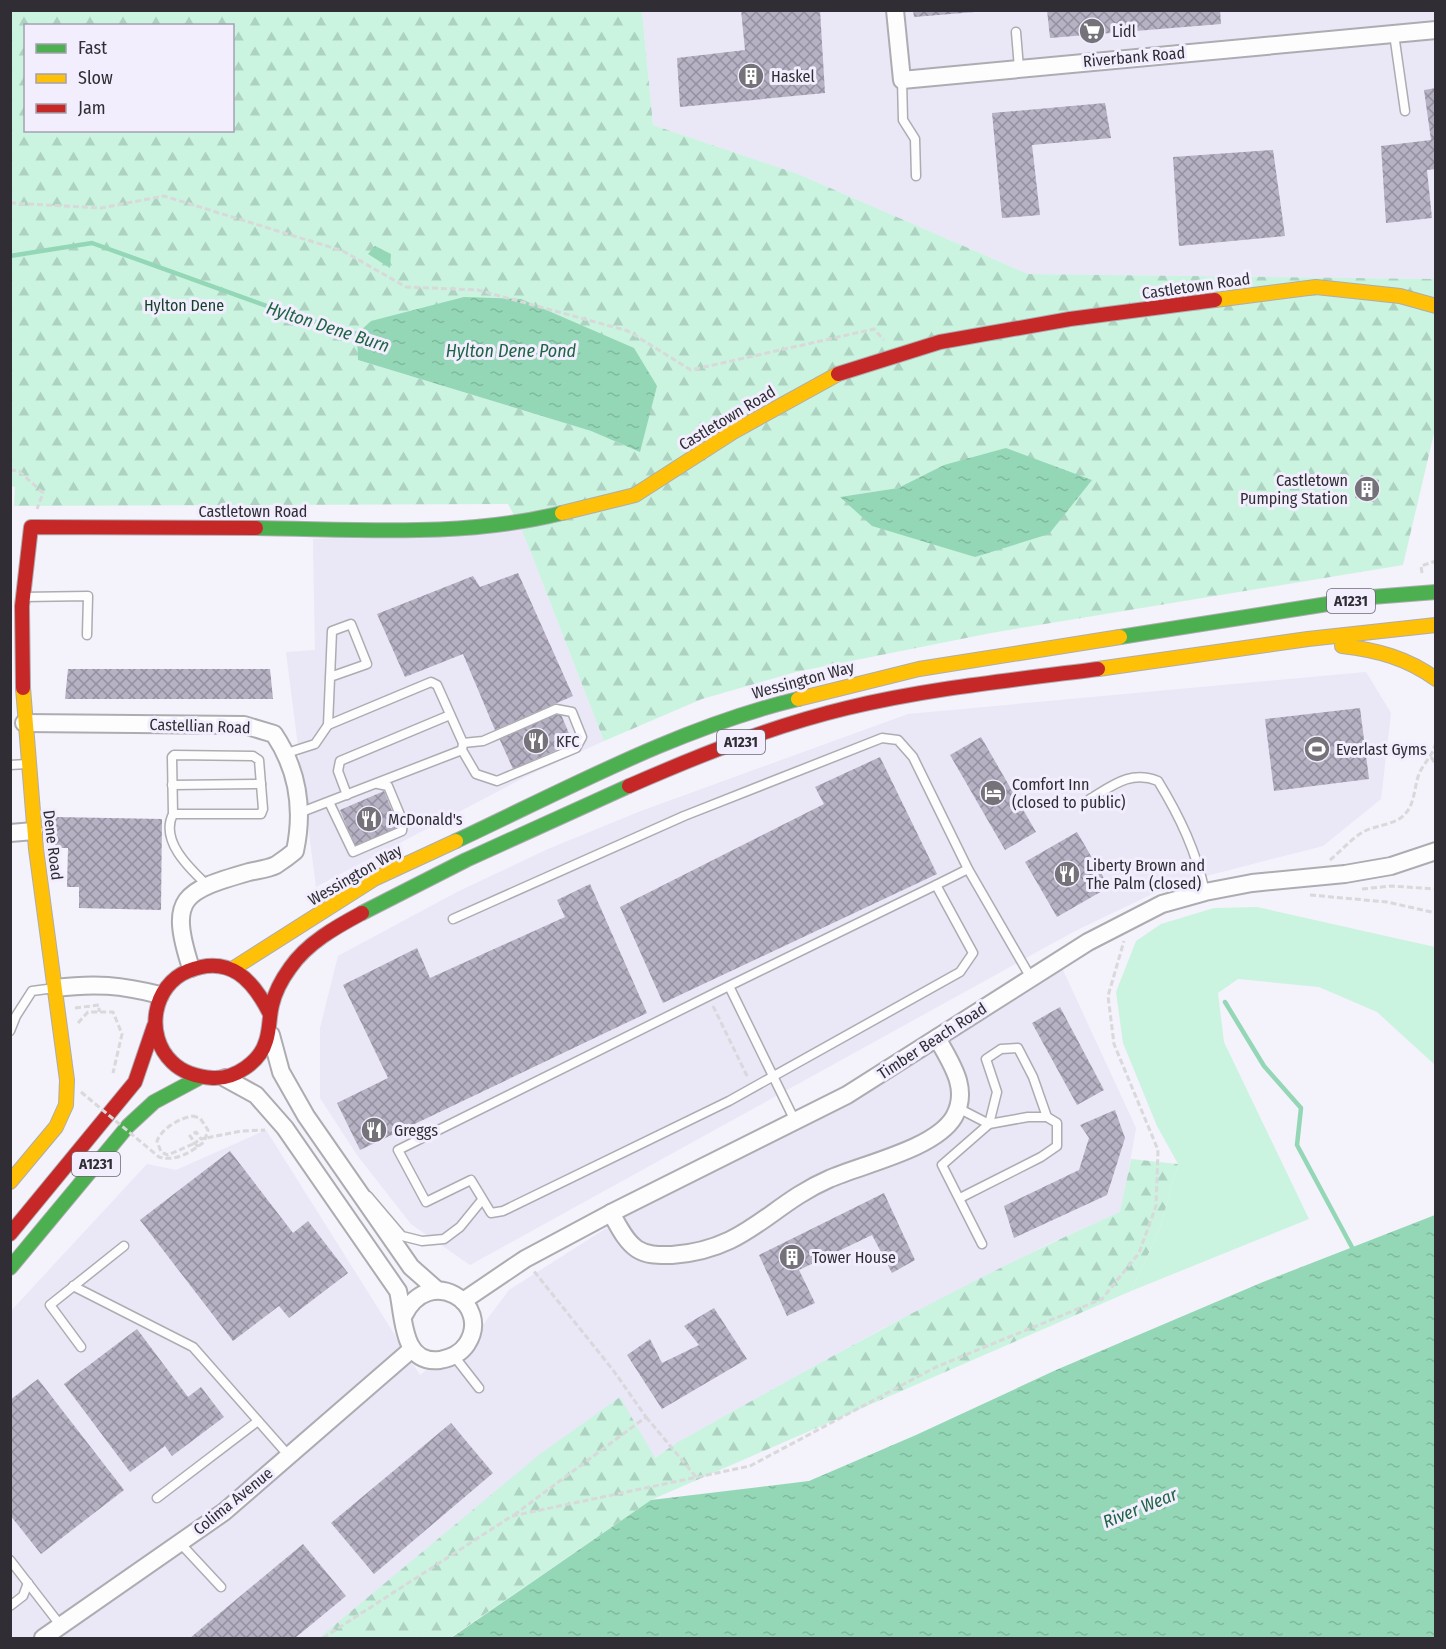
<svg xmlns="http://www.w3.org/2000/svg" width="1446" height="1649" viewBox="0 0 1446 1649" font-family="'Fira Sans Condensed',sans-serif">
<defs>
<pattern id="forest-firs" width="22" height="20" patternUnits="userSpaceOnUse" patternTransform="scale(1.5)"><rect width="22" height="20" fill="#caf4e0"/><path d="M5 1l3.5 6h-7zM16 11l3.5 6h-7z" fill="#aed2c1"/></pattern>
<pattern id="water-ripples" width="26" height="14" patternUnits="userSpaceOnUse" patternTransform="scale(1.5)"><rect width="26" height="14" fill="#94d7b6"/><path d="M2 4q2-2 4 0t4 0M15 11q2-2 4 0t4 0" fill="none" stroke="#80b99d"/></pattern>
<pattern id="building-cross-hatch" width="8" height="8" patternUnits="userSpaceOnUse" patternTransform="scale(1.5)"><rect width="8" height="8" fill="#b6b1c3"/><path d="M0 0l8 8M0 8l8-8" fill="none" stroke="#94909f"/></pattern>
</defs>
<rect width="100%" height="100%" fill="#f4f2fa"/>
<g fill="#eae7f7">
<polygon points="642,11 1435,11 1435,279 1028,274 798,174 653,125"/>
<polygon points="522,530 604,741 525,777 316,887 286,652 315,650 313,539"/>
<polygon points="1366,672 1391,713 1381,799 1323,846 1171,885 1075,931 470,1265 411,1224 357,1155 320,1098 320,1028 338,956 457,892 548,849 641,811 908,714"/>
<polygon points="1062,968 1136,1128 1121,1212 1050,1243 878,1331 676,1443 494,1569 367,1638 11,1638 10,1312 147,1164 176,1170 266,1130 420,1375 483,1325 509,1290 737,1145 963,1018"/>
</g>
<polygon fill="#caf4e0" points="1257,907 1435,947 1435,1065 1377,1012 1319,987 1238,979 1218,993 1224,1042 1309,1219 1131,1291 1159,1231 1178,1164 1157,1126 1123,1043 1116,992 1136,941 1161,924 1214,908"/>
<g fill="url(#forest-firs)" fill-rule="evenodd">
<path d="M11 11H642L653 125 798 174 1028 274 1435 279V429L1403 565 991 633 796 672 702 699 604 741 522 530 508 504 14 506 15 487 11 486ZM26 26H232V130H26ZM371 321 640 452 591 431 358 360ZM944 465 975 557 841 497 898 488Z"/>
<path d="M1131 1159 1178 1164 1159 1231 1131 1291 651 1500 450 1638H319L540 1454 620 1397 655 1458 676 1443C822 1362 967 1279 1120 1212Z"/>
</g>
<g fill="url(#water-ripples)">
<polygon points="375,246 391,254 390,268 368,254"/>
<polygon points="464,297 521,299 634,348 657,386 640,452 591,431 358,360 357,334 371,321"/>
<polygon points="1006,448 1092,480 1049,534 975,557 872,526 840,497 898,488 944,465"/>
<polygon points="1435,1215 1435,1638 451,1638 651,1500 809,1481 916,1435 1056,1370 1263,1282"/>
</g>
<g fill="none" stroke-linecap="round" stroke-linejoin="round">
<g stroke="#94d7b6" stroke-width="4.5">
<polyline points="10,256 92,243 286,313 360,335"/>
<polyline points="1225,1002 1264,1066 1301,1108 1297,1145 1354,1251"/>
</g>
</g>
<g fill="url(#building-cross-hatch)">
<polygon points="741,10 820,10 825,93 680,107 677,58 745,50"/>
<polygon points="913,10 975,10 975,12 914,17"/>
<polygon points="1047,10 1220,10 1221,24 1050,38"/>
<polygon points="1436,88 1436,169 1427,170 1432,218 1386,223 1381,146 1431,140 1424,90"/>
<polygon points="1105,103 1111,138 1032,145 1040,215 1002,218 992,113"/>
<polygon points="1273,150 1285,236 1179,246 1173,157"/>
<polygon points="1361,475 1379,480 1374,502 1355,498"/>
<polygon points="518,573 573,696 495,730 463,654 405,677 377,614 473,576 480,587"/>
<polygon points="68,669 270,669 273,699 65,699"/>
<polygon points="1360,708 1369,779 1274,791 1265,719"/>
<polygon points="560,712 573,743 513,769 499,738"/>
<polygon points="981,737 1036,832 1005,850 950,755"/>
<polygon points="880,757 937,874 663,1003 620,907 824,804 815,787"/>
<polygon points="384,791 399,828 355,846 340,810"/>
<polygon points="55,817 162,819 161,910 79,908 79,887 67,887 68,848 55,848"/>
<polygon points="1077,832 1109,887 1057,917 1025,862"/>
<polygon points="590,884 647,1013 360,1150 337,1103 388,1078 343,985 417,948 430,978 565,917 557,900"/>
<polygon points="1060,1007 1104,1090 1077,1105 1032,1023"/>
<polygon points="1115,1110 1125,1138 1107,1195 1014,1238 1004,1206 1079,1170 1089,1138 1080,1125"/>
<polygon points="230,1151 293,1233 308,1221 348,1273 289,1318 279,1306 233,1341 140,1220"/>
<polygon points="884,1193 915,1260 892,1273 872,1235 799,1270 815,1303 787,1316 759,1255"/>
<polygon points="714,1308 747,1359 662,1409 627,1355 650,1339 662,1363 699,1345 684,1326"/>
<polygon points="137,1329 188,1397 201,1387 224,1417 172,1456 165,1446 130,1472 64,1384"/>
<polygon points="38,1379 124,1490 41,1554 10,1515 10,1400"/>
<polygon points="451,1423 493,1473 374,1574 331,1523"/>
<polygon points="303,1544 346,1596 295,1638 190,1638"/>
</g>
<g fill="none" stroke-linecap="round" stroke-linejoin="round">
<g stroke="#adacb1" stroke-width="11">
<g id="lane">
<polyline points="1016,32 1019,68"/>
<polyline points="1394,34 1405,111"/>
<polyline points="902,80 903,120 915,139 916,176"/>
<polyline points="23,597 88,596 87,635"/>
<polyline points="462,750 476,774 497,781 576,748 582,737 572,712 556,709 483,741 463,743"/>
<polyline points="287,753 315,744 328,725 332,631 351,624 367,664 330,677"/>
<polyline points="10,765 27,764"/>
<polyline points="172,785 261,784"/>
<polyline points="347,795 338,771 340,761 450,715"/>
<path d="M1090 799C1113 785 1131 770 1158 781 1180 817 1196 851 1205 892"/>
<polyline points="329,802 353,852 402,831 403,822 388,786 378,784"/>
<polyline points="299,813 462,750 463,743 437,685 431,682 328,725"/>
<path d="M173 814 172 757 174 755 253 756 259 760 263 809 261 814H173C160 840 188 867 206 884"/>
<polyline points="936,885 968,869 1031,978"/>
<polyline points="453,919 684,816 882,738 898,740 913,757 968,869"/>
<polyline points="729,986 398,1150 426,1202 471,1180 491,1213 503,1211 729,1101 960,972 973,953 936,885 729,986 795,1121"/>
<polyline points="10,1031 16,1016 32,991 55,988"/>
<polyline points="958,1108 989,1124 1028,1117 1047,1117 1057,1123 1057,1146 1041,1157 960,1198"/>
<polyline points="368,1196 402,1236 422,1241 444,1239 460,1227 482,1200"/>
<polyline points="982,1244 942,1165 989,1124 997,1092 986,1059 1001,1049 1018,1048 1033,1077 1047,1117"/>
<polyline points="73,1286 193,1347 289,1456"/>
<polyline points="81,1347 50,1305 124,1246"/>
<polyline points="454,1356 479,1388"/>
<polyline points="157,1498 258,1421"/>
<polyline points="180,1543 221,1587"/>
<polyline points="10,1560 61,1626"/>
<polyline points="10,1606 23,1596 28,1583"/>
</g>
</g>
<g stroke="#adacb1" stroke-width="20">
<g id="street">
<polyline points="895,10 902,80 1436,30"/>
<path d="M24 723 244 725 274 734C298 770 304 809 295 851 289 856 282 861 276 865 268 869 257 870 249 872 183 891 168 897 191 968"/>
<polyline points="10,833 34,831"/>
<path d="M55 988C95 983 121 985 160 995"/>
<polyline points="271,1035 281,1072 306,1116 411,1267 437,1290"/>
<path d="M225 1078 256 1095 285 1128 398 1291C404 1315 401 1365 440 1360 451 1358 461 1353 467 1344 493 1303 429 1264 404 1315"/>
<path d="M611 1213C618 1225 625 1241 637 1249 648 1256 660 1255 672 1255 747 1250 769 1205 829 1179 863 1164 935 1149 954 1117 970 1089 951 1063 937 1038"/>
<polyline points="463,1301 525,1259 611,1213 847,1095 1088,942 1162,904 1205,892 1252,883 1345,874 1391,866 1436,851"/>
<polyline points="43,1638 224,1512 412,1349"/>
</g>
</g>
<g stroke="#adacb1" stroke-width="16">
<g id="fast">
<path d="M256 528C357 529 463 538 562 513"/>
<polyline points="1120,637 1372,597 1436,592"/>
<path d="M456 841C567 789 678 728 798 699"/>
<polyline points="362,913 466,860 629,786"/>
<polyline points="10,1268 128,1126 154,1102 199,1078"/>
</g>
</g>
<g stroke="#adacb1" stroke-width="16">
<g id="slow">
<polyline points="1215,300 1316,287 1400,296 1436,306"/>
<polyline points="562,513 635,495 733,432 838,374"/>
<path d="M1342 646C1377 650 1407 658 1436 679"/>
<polyline points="1098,669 1308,639 1436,625"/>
<polyline points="798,699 919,669 1120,637"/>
<polyline points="234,968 374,879 456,841"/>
<polyline points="10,1182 56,1127 66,1105 67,1080 36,849 23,688"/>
</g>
</g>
<g stroke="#adacb1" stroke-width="16">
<g id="jam">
<polyline points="838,374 940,342 1070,319 1215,300"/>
<polyline points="23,688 22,606 31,527 256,528"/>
<path d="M629 786C700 755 772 726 847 708 930 688 1014 680 1098 669"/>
<path d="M270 1014C253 980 230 954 188 971 153 985 144 1035 172 1062 183 1073 198 1077 213 1078 235 1079 260 1062 266 1041 270 1029 269 1017 272 1005 275 992 282 979 290 968 307 943 336 927 362 913"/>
<polyline points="10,1234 135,1082 154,1026"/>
</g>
</g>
<g stroke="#d9d8db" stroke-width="3" stroke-dasharray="6 3" stroke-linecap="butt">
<polyline points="10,203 101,208 164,196 343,251 406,287 478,290 628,331 691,370 874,329 884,340"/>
<polyline points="10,470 19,471 43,493 37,509"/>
<polyline points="1422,573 1421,566 1436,561"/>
<polyline points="1431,757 1436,765"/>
<path d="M1330 860C1341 851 1351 839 1363 832 1375 825 1396 825 1405 814 1415 804 1414 787 1419 774 1424 762 1434 755 1436 741"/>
<polyline points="1362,889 1392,886 1436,889"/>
<polyline points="1310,895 1387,902 1436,913"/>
<polyline points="713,1006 748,1078"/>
<polyline points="75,1008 99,1005 99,1012"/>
<polyline points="78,1023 88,1012 113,1012 122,1034 113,1073"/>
<path d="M193 1144 168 1155 161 1152 157 1141C162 1128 180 1118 193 1116"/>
<polyline points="198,1147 190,1136 196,1132 201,1139 241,1131 265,1130"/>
<polyline points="646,1417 697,1478"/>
<polyline points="514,1515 646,1417 613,1370 533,1270"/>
<polyline points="323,1638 512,1516 750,1466 936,1367 1102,1299 1139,1253 1156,1206 1158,1150 1114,1044 1108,996 1124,941"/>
</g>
<use href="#lane" stroke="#fdfdfe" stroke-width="8"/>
<use href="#street" stroke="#fdfdfe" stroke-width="16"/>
<use href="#fast" stroke="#4caf50" stroke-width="14"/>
<use href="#slow" stroke="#ffc107" stroke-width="14"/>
<use href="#jam" stroke="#c62828" stroke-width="14"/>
<g stroke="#d9d8db" stroke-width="3" stroke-dasharray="6 3" stroke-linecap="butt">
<path d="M81 1092 159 1157C176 1162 191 1152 204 1142L208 1130 200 1118 193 1116"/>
<polyline points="193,1144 201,1139"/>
</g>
</g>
<defs>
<g id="supermarket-disc" transform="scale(1.35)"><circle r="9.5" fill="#757379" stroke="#f2eefe"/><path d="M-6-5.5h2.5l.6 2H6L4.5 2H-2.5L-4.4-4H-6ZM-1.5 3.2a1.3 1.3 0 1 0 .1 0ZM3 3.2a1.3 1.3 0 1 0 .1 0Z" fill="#fff"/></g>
<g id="building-disc" transform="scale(1.35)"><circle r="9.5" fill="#757379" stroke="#f2eefe"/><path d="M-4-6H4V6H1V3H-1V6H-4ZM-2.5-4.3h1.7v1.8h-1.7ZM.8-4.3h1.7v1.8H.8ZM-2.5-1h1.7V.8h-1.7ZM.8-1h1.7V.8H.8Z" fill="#fff"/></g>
<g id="restaurant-disc" transform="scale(1.35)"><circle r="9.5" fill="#757379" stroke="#f2eefe"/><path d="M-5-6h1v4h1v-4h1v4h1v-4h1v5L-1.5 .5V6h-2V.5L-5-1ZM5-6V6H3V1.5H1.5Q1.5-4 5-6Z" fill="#fff"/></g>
<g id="stadium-disc" transform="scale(1.35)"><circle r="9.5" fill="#757379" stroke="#f2eefe"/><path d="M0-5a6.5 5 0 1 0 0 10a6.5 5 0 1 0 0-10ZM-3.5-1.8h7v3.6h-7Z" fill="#fff"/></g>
<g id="hotel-disc" transform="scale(1.35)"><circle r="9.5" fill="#757379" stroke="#f2eefe"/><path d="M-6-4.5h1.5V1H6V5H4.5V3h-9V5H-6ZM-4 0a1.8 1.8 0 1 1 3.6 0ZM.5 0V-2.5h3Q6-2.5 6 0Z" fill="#fff"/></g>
</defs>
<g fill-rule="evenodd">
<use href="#supermarket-disc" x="1092" y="31"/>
<use href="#building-disc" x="751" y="76"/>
<use href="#building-disc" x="1367" y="489"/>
<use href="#restaurant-disc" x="536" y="741"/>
<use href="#stadium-disc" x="1317" y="749"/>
<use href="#hotel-disc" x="993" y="793"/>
<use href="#restaurant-disc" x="369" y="819"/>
<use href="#restaurant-disc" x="1067" y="874"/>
<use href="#restaurant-disc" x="374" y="1130"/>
<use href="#building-disc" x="792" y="1257"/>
</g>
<g text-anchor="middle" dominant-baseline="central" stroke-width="6" stroke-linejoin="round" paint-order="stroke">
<g fill="#f2eefe" stroke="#6a6871" stroke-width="1.5">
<rect x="1327" y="589" width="48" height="24" rx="4.5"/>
<rect x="717" y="730" width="48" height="24" rx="4.5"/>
<rect x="72" y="1152" width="48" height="24" rx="4.5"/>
</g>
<g font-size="15" font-weight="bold" fill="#302e34">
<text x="1351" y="601">A1231</text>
<text x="741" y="742">A1231</text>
<text x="96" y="1164">A1231</text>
</g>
<g font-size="16" fill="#302e34" stroke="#f2eefe" text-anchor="start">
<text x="1112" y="31">Lidl</text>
<text x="771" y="76">Haskel</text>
<text x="1348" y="480" text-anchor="end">Castletown<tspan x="1348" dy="18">Pumping Station</tspan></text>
<text x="556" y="741">KFC</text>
<text x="1336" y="749">Everlast Gyms</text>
<text x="1012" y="784">Comfort Inn<tspan x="1012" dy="18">(closed to public)</tspan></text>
<text x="388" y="819">McDonald's</text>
<text x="1086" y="865">Liberty Brown and<tspan x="1086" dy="18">The Palm (closed)</tspan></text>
<text x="394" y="1130">Greggs</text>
<text x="812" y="1257">Tower House</text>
</g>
<g font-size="16" fill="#302e34" stroke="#f2eefe">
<text transform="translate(1134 57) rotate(-5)">Riverbank Road</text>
<text transform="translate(1196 286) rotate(-8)">Castletown Road</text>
<text transform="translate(727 418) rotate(-31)">Castletown Road</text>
<text x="253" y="511">Castletown Road</text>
<text transform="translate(803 680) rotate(-15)">Wessington Way</text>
<text transform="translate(200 726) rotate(2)">Castellian Road</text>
<text transform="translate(53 845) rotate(83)">Dene Road</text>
<text transform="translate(355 875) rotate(-30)">Wessington Way</text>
<text transform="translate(932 1041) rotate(-33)">Timber Beach Road</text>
<text transform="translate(233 1501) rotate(-39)">Colima Avenue</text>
</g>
<g font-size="16" fill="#163f2a" stroke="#f2eefe">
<text x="184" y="305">Hylton Dene</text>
</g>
<g font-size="18" font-style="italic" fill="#1e6444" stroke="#f2eefe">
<text transform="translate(328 327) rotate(18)">Hylton Dene Burn</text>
<text x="511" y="351">Hylton Dene Pond</text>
<text transform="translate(1140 1508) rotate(-22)">River Wear</text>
</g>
</g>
<rect width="1446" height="1649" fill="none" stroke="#302e34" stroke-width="24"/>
<rect x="24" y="24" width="210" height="108" fill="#f2eefe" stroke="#a4a1ad" stroke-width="1.5"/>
<rect x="36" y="44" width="30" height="9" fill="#4caf50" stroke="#a4a1ad" stroke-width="1.5"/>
<text x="78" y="54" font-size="18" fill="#302e34">Fast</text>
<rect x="36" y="74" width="30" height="9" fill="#ffc107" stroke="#a4a1ad" stroke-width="1.5"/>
<text x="78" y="84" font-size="18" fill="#302e34">Slow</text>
<rect x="36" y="104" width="30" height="9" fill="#c62828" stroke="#a4a1ad" stroke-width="1.5"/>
<text x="78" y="114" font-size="18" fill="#302e34">Jam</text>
</svg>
